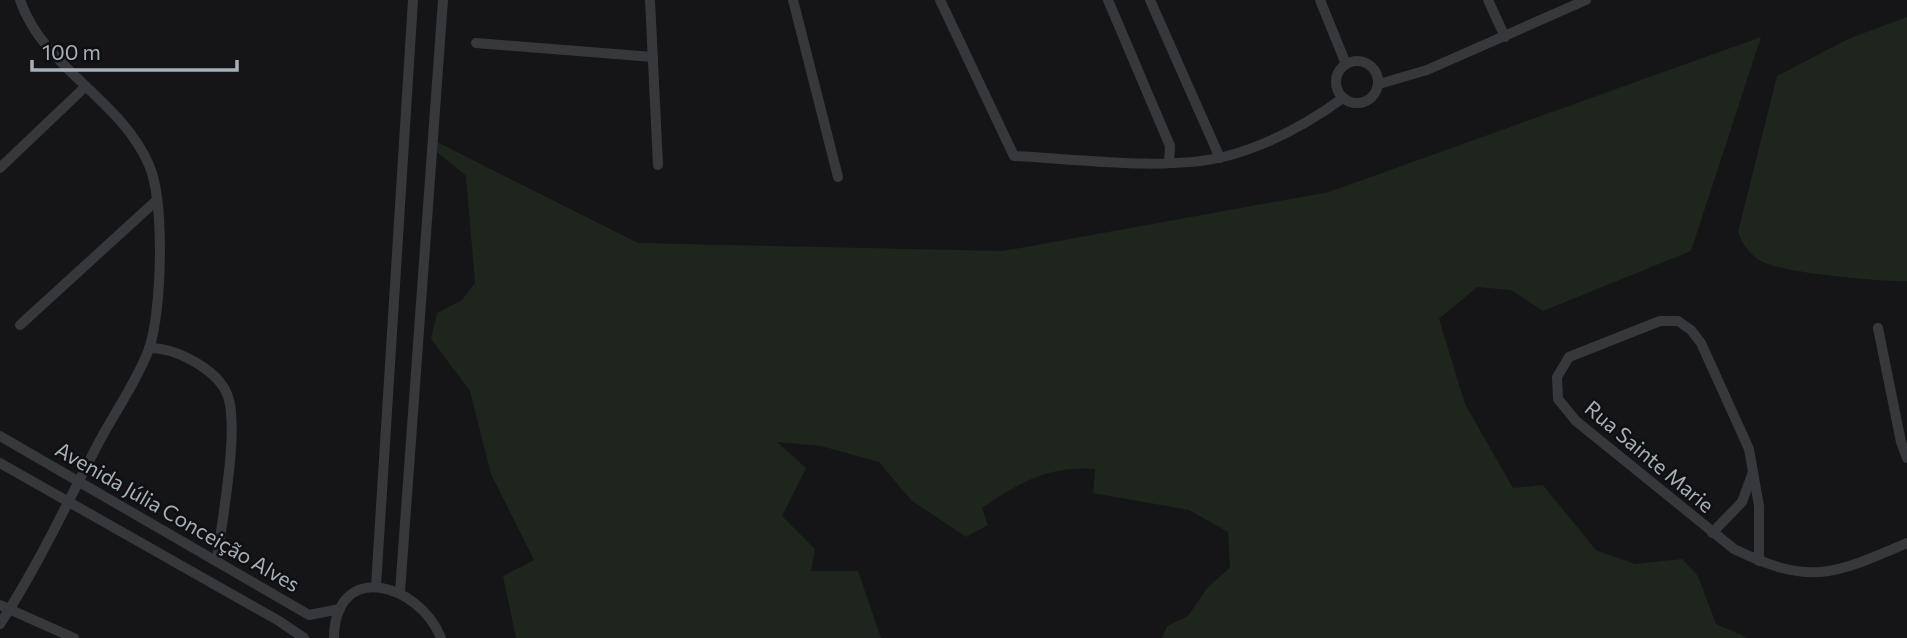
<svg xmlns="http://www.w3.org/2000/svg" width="1907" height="638" viewBox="0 0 1907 638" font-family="Commissioner,sans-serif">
<rect width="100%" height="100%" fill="#151517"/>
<g fill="#1d251d">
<path d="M1907 17V281C1882 282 1780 273 1761 261 1749 254 1743 245 1738 232L1777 76 1848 39Z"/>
<path d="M1761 37 1691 251 1543 311 1511 290 1477 287 1439 319 1465 404 1513 488 1543 485 1596 550 1635 564 1682 559 1698 576 1716 624 1748 638H1162L1167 626 1188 616 1208 587 1230 568 1228 532 1189 510 1093 493 1095 469C1051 465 1017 483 982 508L988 525 966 537 911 500 879 462 821 446 777 442 806 468 782 516 815 549 811 571H858L881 638H516L503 576 534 560 491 474 470 391 431 339 437 313 462 300 475 283 466 176 436 151 437 142 638 243 1003 251 1329 192Z"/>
</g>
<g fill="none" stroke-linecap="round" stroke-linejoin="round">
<g stroke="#36383c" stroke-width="10">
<polyline points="650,0 658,165"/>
<polyline points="793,0 838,177"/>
<path d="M940 0 1014 156C1076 159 1164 171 1223 157 1267 146 1306 125 1343 98"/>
<polyline points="1108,0 1170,146 1169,162"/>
<polyline points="1150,0 1220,158"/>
<polyline points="1320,0 1346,64"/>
<polyline points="1488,0 1505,37"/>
<polyline points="476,43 653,57"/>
<circle cx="1357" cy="82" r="21"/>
<polyline points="1379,84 1427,70 1586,0"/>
<polyline points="0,168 85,87"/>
<polyline points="20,325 157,200"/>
<polyline points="1878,328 1901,442 1907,458"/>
<path d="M149 348C177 348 222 371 229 400 238 436 222 520 217 560"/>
<polyline points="0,436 309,615 340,609"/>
<polyline points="0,463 279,621 304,638"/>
<polyline points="1712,533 1742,502 1753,472"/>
<path d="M1759 561V506L1749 449 1701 343 1691 330 1678 321H1660L1569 357 1557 377 1558 399 1576 421 1734 549C1810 586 1833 575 1907 543"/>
<polyline points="376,586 413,0"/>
<polyline points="400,592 443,0"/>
<polyline points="0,605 74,638"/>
<path d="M0 624C38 566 67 503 99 442 115 412 137 381 149 349 162 311 165 201 149 165 121 99 43 68 20 0"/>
<path d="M334 638C335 559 419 583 441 638"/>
</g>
</g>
<g text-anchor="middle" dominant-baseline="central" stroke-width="5" stroke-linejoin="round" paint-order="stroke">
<g font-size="21" fill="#a6b0b7" stroke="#101012">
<text transform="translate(1650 456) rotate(40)">Rua Sainte Marie</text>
<text transform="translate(178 516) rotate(30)">Avenida Júlia Conceição Alves</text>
</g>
</g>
<path d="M32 60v10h205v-10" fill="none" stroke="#a6b0b7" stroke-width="3.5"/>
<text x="42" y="60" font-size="21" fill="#a6b0b7" stroke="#101012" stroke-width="5" paint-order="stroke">100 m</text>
</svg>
